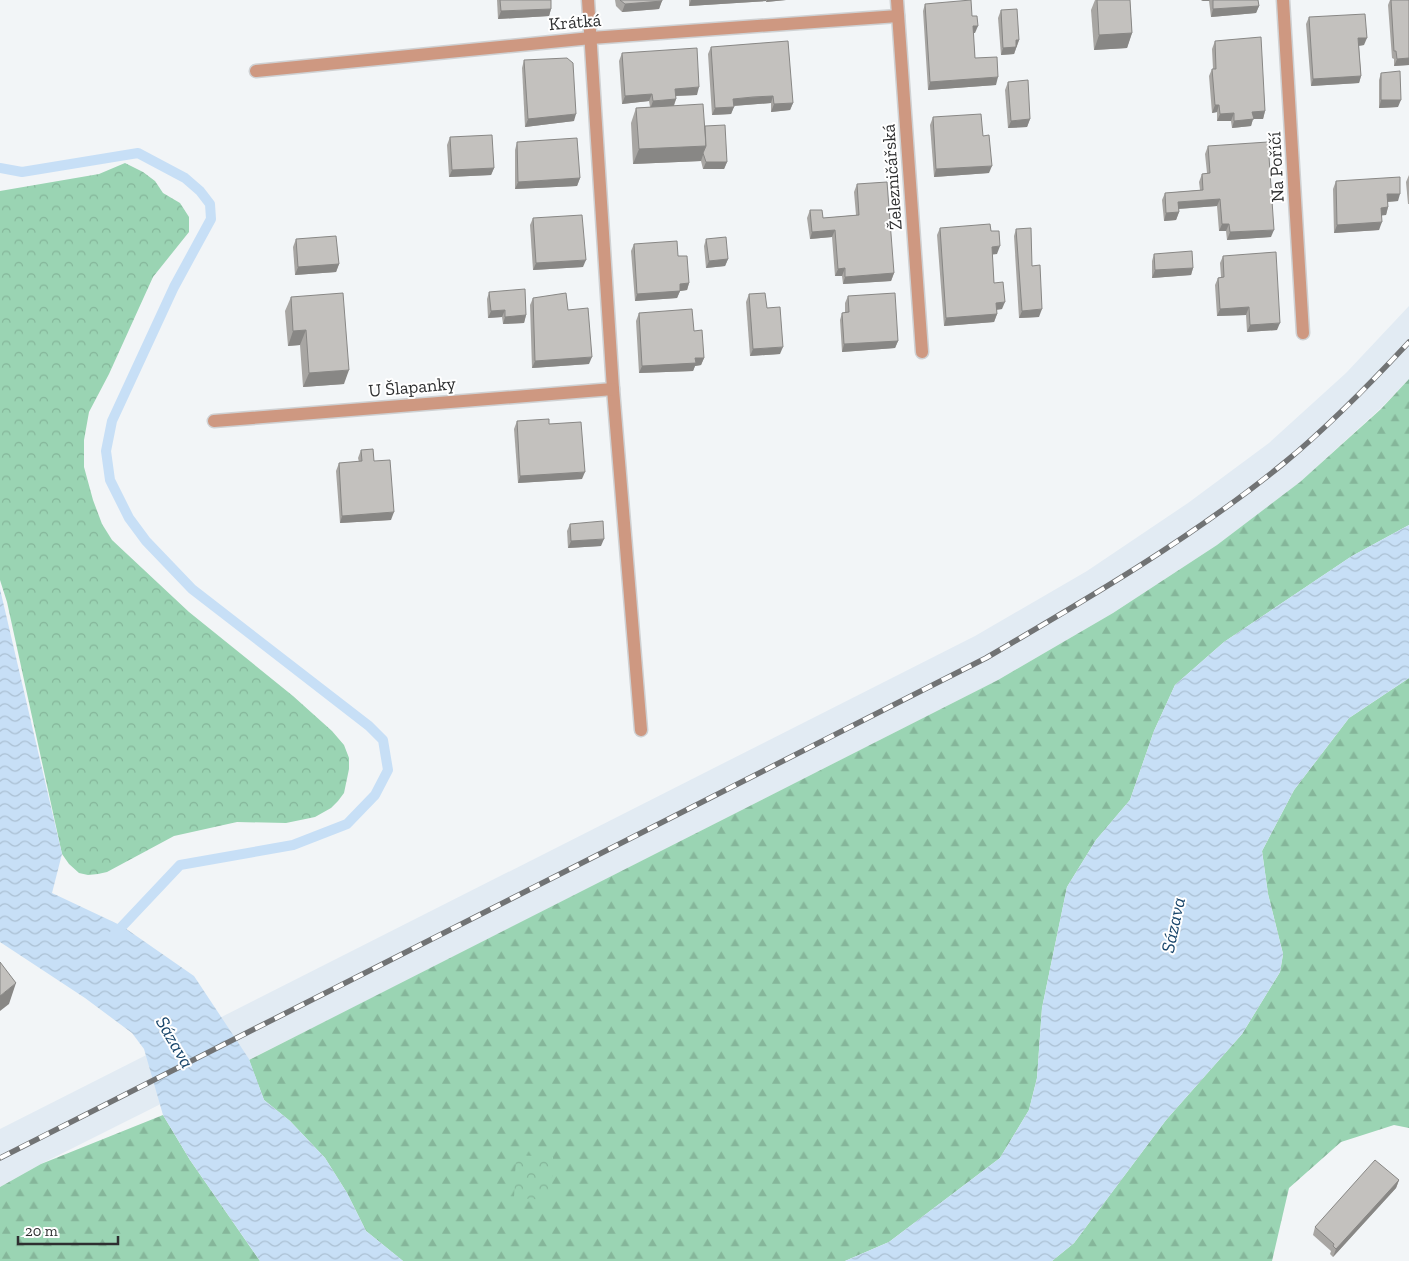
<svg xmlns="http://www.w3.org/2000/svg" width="1409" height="1261" viewBox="0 0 1409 1261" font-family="'Zilla Slab',serif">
<defs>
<pattern id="forest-firs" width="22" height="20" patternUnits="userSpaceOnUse" patternTransform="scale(1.25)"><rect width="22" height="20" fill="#9ad4b3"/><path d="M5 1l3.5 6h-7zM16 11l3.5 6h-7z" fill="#85b69a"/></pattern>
<pattern id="park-crowns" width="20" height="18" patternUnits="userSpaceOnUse" patternTransform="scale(1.25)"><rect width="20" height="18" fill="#9ad4b3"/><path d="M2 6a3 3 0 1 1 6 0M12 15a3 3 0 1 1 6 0" fill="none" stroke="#85b69a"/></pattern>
<pattern id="water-waves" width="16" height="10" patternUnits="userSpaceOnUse" patternTransform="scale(1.25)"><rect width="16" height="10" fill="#c7dff6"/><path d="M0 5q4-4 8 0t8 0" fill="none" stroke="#abc0d3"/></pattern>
</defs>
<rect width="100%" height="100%" fill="#f2f5f7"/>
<polygon fill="#e2ebf3" points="1409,306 1409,379 1381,408 1300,482 1217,545 1113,613 998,680 346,1011 41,1164 0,1187 0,1129 975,636 1087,571 1188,503 1269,443 1346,373"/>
<g fill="url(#forest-firs)">
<polygon points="1409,379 1409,525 1352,556 1224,642 1175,685 1154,731 1130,800 1096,840 1067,887 1042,1008 1037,1078 1029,1110 1000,1158 889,1242 845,1261 403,1261 366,1231 347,1193 325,1158 290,1121 264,1100 249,1060 998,680 1113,613 1217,545 1300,482 1381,409"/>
<polygon points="1409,678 1409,1128 1394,1125 1341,1142 1289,1188 1272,1261 1052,1261 1074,1243 1166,1120 1242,1034 1280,972 1283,954 1268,894 1262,851 1294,790 1349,718"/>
<polygon points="163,1115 190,1160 260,1261 0,1261 0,1187 41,1164"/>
</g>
<g fill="url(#park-crowns)">
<polygon points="125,163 143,172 155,181 163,193 180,203 189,217 189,232 153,277 109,374 89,412 84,440 84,467 93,500 102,524 112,540 189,612 293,696 332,731 344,745 349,758 349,769 344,793 338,801 331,808 315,817 286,823 237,822 174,836 107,872 98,874 88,875 79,873 69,864 62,854 7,602 0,580 0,191 99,174"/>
<polygon points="516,1155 553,1157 551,1200 514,1198"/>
</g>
<g fill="url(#water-waves)">
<polygon points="1409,525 1409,678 1349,718 1294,790 1262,851 1268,894 1283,954 1280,972 1242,1034 1166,1120 1074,1243 1052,1261 845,1261 889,1242 1000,1158 1029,1110 1037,1078 1042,1008 1067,887 1096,840 1130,800 1154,731 1175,685 1224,642 1352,556"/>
<polygon points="0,589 62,854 52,893 122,926 194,976 249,1059 264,1100 290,1121 325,1158 347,1193 366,1231 403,1261 260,1261 190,1160 163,1115 144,1049 132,1033 85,998 0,942"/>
</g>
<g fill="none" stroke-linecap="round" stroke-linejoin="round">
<polyline stroke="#c7dff6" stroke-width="10" points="0,168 22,172 138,153 185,178 200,191 210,204 211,219 174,287 112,421 106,451 110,480 129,518 146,541 192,589 369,726 383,740 388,770 375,795 347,824 293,845 180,865 113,936"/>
<g stroke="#cfd1d3" stroke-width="15">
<g id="minor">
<polyline points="588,0 613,389 641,730"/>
<polyline points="897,0 922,352"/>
<polyline points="1283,0 1303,333"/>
<polyline points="256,71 591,38 898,16"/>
<polyline points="214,421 613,389"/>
</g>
</g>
<use href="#minor" stroke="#ce9881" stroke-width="12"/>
<g stroke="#717374" stroke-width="5.5">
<path id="rail" d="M0 1158 986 658C1089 598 1192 538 1284 463 1329 426 1370 384 1409 342"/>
</g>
<use href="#rail" stroke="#fff" stroke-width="4" stroke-dasharray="11" stroke-linecap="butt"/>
</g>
<g fill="#a8a6a3">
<polygon points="497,0 551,0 551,9 549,16 498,19"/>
<polygon points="615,0 662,0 659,9 622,12 616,6"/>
<polygon points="689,0 786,0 766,2 766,1 689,6"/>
<polygon points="1095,0 1130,0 1132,33 1127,48 1094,50 1091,10"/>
<polygon points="1201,0 1258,0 1259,6 1256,13 1211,17 1209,1 1202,1"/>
<polygon points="1390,0 1409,0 1409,65 1394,66 1394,59 1392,58 1388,5"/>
<polygon points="925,4 972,16 975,33 973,33 975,58 996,85 928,90 923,11"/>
<polygon points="1001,10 1019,40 1014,54 1001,55 998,18"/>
<polygon points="1309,17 1364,45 1359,46 1361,76 1359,83 1311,86 1306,24"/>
<polygon points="1215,41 1265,111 1263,119 1253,119 1251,126 1232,128 1231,121 1217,121 1217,112 1212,113 1209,76 1212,69 1213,69 1212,49"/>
<polygon points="711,47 793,103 790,110 771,112 771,103 734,106 731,114 712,115 708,54"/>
<polygon points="622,53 697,95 676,96 676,99 674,106 705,126 727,162 724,169 703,169 701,161 633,164 631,123 636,108 650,107 649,101 622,104 619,61"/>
<polygon points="524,60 574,121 525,127 522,68"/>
<polygon points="1381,73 1398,107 1379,108 1379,80"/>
<polygon points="1008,82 1030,119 1027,127 1008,128 1005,90"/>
<polygon points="933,117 983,136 989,173 934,177 930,125"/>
<polygon points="450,137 494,168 491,175 449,177 447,145"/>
<polygon points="517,142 580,178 577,186 515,189 515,150"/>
<polygon points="1208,146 1271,237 1227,240 1226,231 1219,231 1217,206 1179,209 1179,212 1176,220 1164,221 1162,200 1165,193 1200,190 1199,182 1202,174 1207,173 1205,154"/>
<polygon points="1409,175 1409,204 1408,204 1406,182"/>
<polygon points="1336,181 1398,201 1388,202 1388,207 1386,215 1381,215 1379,230 1334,233 1333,189"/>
<polygon points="857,184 894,273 891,281 843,284 842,276 835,276 832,237 810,239 807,218 810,210 823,218 856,215 854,192"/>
<polygon points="533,218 583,267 533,270 530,225"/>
<polygon points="940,228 991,231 997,254 992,254 994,283 1002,309 996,310 997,314 994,322 944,326 937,235"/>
<polygon points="1016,229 1032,266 1039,317 1019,318 1014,236"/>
<polygon points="296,239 339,264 336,272 295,275 293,247"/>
<polygon points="706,239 728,259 725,266 706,268 704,246"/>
<polygon points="634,244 678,256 689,283 687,290 680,291 677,298 635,301 631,251"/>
<polygon points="1154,254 1193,268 1191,275 1152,278 1152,261"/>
<polygon points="1223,256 1277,330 1247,332 1246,315 1217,316 1215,285 1218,278 1221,277 1220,263"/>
<polygon points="489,292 526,315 524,323 503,324 502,317 488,318 487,299"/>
<polygon points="749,294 767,308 780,354 750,356 746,302"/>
<polygon points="848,296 898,341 895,348 842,352 840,320 842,313 845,312 845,303"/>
<polygon points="291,297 344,384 303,387 300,345 288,346 285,311"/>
<polygon points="533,298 568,310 589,364 532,368 530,305"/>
<polygon points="639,313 694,331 704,358 701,365 695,366 693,371 639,373 636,321"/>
<polygon points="517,421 549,424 582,479 518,483 514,429"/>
<polygon points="361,450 374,461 391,520 340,523 336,471 339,463 359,462 358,458"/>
<polygon points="570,524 601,546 568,548 567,531"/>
<polygon points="1399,1180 1396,1188 1333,1257 1330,1254 1331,1251 1313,1235 1315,1227"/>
</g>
<g fill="#888785">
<polygon points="691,0 766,0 766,1 689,6"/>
<polygon points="767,0 786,0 766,2"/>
<polygon points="1203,0 1210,0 1209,1 1202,1"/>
<polygon points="662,1 659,9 622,12 625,4"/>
<polygon points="1259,6 1256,13 1211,17 1213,9"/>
<polygon points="551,9 549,16 498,19 501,11"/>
<polygon points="973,26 978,26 975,33 970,33"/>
<polygon points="1132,33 1127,48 1094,50 1099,35"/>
<polygon points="1358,38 1367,38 1364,45 1356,46"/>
<polygon points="1016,40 1019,40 1014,54 1001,55 1003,48"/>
<polygon points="1409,58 1409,65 1394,66 1397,59"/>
<polygon points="1361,76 1359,83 1311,86 1313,79"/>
<polygon points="998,77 996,85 928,90 930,82"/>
<polygon points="699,87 697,95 673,96 675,89"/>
<polygon points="652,94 649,101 622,104 625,96"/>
<polygon points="773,96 771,103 731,106 733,99"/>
<polygon points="676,99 673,107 650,109 653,101"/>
<polygon points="1381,100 1401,100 1398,107 1379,108"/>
<polygon points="793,103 790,110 771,112 774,104"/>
<polygon points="1215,105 1219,105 1217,112 1212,113"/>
<polygon points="734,107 731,114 712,115 715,108"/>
<polygon points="1265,111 1263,119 1253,119 1251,126 1232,128 1234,121 1252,112"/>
<polygon points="1234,113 1231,121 1217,121 1220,114"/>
<polygon points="576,114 574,121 525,127 528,119"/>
<polygon points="1030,119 1027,127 1008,128 1011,121"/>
<polygon points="706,146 701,161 633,164 639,149"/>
<polygon points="706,162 727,162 724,169 703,169"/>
<polygon points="992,166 989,173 934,177 936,169"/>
<polygon points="494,168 491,175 449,177 452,170"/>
<polygon points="580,178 577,186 515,189 518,182"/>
<polygon points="1387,194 1400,194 1398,201 1385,202"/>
<polygon points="1220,199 1217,206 1176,209 1178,202"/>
<polygon points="1388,207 1386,215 1378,216 1381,208"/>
<polygon points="1179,212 1176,220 1164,221 1166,213"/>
<polygon points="1382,222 1379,230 1334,233 1337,225"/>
<polygon points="1222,224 1229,224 1226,231 1219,231"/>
<polygon points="835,230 832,237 810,239 812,232"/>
<polygon points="1274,230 1271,237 1227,240 1230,232"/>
<polygon points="1000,246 997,254 989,255 992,247"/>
<polygon points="728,259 725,266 706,268 709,261"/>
<polygon points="586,260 583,267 533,270 536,263"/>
<polygon points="339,264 336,272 295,275 298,267"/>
<polygon points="845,268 842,276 835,276 838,269"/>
<polygon points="1193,268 1191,275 1152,278 1155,270"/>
<polygon points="894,273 891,281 843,284 845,277"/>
<polygon points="689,283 687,290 680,291 677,298 635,301 637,294 680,284"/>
<polygon points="1005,302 1002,309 993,310 996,303"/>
<polygon points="1249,307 1246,315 1217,316 1220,309"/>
<polygon points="1042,309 1039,317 1019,318 1022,311"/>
<polygon points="505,310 502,317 488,318 491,311"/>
<polygon points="997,314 994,322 944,326 946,318"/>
<polygon points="526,315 524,323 503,324 505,317"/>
<polygon points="1280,323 1277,330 1247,332 1250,325"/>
<polygon points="306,330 300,345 288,346 293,331"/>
<polygon points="898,341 895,348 842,352 844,344"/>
<polygon points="783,347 780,354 750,356 753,349"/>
<polygon points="592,357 589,364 532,368 535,361"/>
<polygon points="695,358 704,358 701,365 695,366 693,371 639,373 642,366"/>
<polygon points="349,370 344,384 303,387 309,373"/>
<polygon points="585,472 582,479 518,483 520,476"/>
<polygon points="394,512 391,520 340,523 342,516"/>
<polygon points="604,539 601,546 568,548 571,541"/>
<polygon points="16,983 9,1004 0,1011 0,996"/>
<polygon points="1399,1180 1396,1188 1333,1257 1336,1249"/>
</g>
<g fill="#c3c1be" stroke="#888785">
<polygon points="500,0 551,0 551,9 501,11"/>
<polygon points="620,0 662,0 662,1 625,4"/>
<polygon points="971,0 972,16 977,16 978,26 973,26 975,58 997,57 998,77 930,82 925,4"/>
<polygon points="1097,0 1130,0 1132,33 1099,35"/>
<polygon points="1213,0 1258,0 1259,6 1213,9"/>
<polygon points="1391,0 1409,0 1409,58 1397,59 1396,51 1394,51"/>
<polygon points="1017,9 1019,40 1016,40 1016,47 1003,48 1001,10"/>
<polygon points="1365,14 1367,38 1358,38 1361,76 1313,79 1309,17"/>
<polygon points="1261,37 1265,111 1252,112 1254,119 1234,121 1234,113 1220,114 1219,105 1215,105 1212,69 1216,69 1215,41"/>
<polygon points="788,41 793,103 774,104 773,96 753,97 733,99 734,107 715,108 711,47"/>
<polygon points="697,48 699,87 675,89 676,99 653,101 652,94 625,96 622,53"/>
<polygon points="567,58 573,63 576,114 528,119 524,60"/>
<polygon points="1400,71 1401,100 1381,100 1381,73"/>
<polygon points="1028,80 1030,119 1011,121 1008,82"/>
<polygon points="703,104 706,146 639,149 636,108"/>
<polygon points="981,114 983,136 989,135 992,166 936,169 933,117"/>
<polygon points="725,125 727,162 706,162 703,153 706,146 705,126"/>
<polygon points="492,135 494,168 452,170 450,137"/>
<polygon points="577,138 580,178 518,182 517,142"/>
<polygon points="1268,142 1274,230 1230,232 1229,224 1222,224 1220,199 1178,202 1179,212 1166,213 1165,193 1203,190 1202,174 1210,173 1208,146"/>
<polygon points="1400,177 1400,194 1387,194 1388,207 1381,208 1382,222 1337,225 1336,181"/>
<polygon points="887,182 894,273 845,277 845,268 838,269 835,230 812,232 810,210 822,210 823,218 859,215 857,184"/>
<polygon points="582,215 586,260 536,263 533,218"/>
<polygon points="990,224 991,231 999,231 1000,246 992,247 994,283 1003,282 1005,302 996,303 997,314 946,318 940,228"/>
<polygon points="1031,228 1032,266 1040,265 1042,309 1022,311 1016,229"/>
<polygon points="336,236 339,264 298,267 296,239"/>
<polygon points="726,237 728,259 709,261 706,239"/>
<polygon points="677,241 678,256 687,256 689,283 680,284 680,291 637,294 634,244"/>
<polygon points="1192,251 1193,268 1155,270 1154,254"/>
<polygon points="1276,252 1280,323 1250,325 1249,307 1220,309 1218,278 1224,277 1223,256"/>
<polygon points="525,289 526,315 505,317 505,310 491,311 489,292"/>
<polygon points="343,293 349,370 309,373 306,330 293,331 291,297"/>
<polygon points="566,293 568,310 588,308 592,357 535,361 533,298"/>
<polygon points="765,293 767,308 780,307 783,347 753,349 749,294"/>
<polygon points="895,293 898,341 844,344 842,313 849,312 848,296"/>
<polygon points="692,309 694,331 702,330 704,358 695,358 696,363 642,366 639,313"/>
<polygon points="549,419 549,424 581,422 585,472 520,476 517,421"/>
<polygon points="373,449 374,461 390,460 394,512 342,516 339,463 362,461 361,450"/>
<polygon points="603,521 604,539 571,541 570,524"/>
<polygon points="0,962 16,983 0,996"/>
<polygon points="1375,1160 1399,1180 1336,1249 1333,1246 1334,1244 1315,1227"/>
</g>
<g text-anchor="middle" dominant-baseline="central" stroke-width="4" stroke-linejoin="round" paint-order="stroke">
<g font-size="18" fill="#2e2f30" stroke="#fff">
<text transform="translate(575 22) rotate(-5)">Krátká</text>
<text transform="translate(1276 167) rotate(-93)">Na Poříčí</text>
<text transform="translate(892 177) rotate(-94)">Železničářská</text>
<text transform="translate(412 387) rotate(-5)">U Šlapanky</text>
</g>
<g font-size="19" font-style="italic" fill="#19466b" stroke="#fff">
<text transform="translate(1173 925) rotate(-78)">Sázava</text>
<text transform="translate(175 1042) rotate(60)">Sázava</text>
</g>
</g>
<path d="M18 1236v8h100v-8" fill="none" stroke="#2e2f30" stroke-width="2.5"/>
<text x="25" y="1236" font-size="15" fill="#2e2f30" stroke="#ffffff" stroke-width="4" paint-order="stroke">20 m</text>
</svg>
